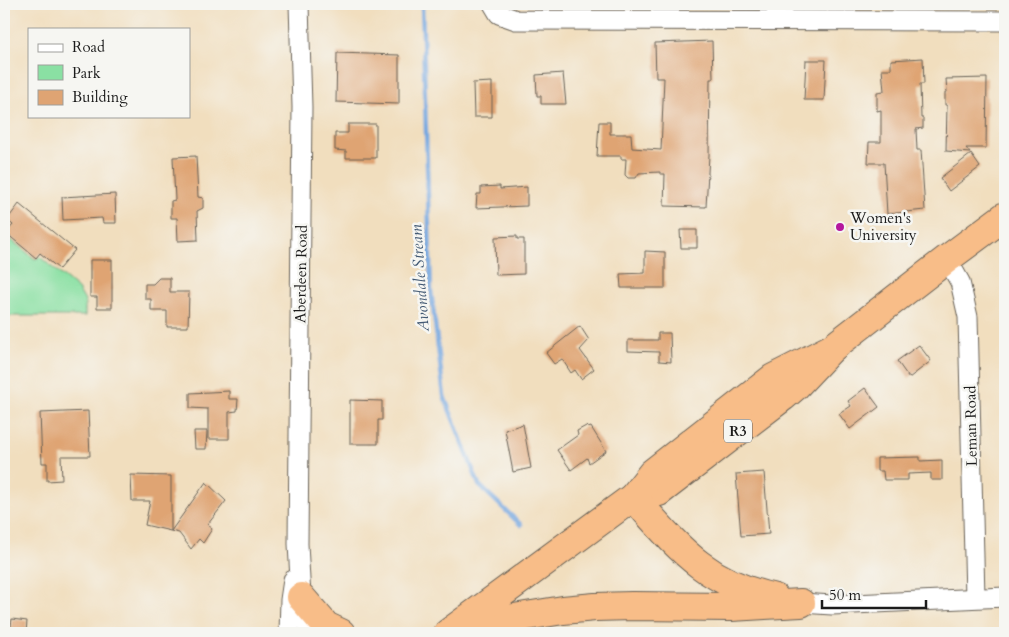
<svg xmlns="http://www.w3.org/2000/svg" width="1009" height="637" viewBox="0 0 1009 637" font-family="Cardo,serif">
<rect width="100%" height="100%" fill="#f6f6f2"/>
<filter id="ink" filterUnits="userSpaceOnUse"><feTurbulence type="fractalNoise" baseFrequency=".02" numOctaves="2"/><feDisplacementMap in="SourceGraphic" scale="10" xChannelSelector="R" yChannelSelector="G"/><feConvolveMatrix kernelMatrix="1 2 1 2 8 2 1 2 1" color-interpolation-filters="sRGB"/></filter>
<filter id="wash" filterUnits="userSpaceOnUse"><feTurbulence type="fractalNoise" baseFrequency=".0096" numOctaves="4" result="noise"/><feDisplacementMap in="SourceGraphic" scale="20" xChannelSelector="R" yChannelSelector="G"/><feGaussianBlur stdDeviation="1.12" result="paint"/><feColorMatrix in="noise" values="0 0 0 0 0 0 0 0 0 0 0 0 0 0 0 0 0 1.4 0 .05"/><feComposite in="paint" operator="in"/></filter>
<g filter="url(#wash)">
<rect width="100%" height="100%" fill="#f1debe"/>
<polygon fill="#8ae0a3" stroke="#537e60" points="4,231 4,234 35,259 40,257 78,289 85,301 85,316 4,316"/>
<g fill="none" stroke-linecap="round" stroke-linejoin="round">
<polyline stroke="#73a6df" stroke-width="4.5" points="422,4 431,291 444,396 479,485 521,525"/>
</g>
<g id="blocks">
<g fill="#dfa473">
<polygon points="712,41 713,79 710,79 709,155 706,207 664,206 665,174 660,174 660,172 639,173 636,178 628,178 625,175 626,159 621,159 621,156 597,156 599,122 610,122 610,134 631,134 632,148 661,150 664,78 656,78 655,43"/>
<polygon points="337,53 399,55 399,104 336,102"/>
<polygon points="923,58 924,84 920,84 921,118 923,118 923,128 916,129 917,150 921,150 925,210 887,214 884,163 868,163 869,142 881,142 881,110 877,111 877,92 884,91 882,69 891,69 891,60"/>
<polygon points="806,60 826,60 824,100 804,100"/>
<polygon points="563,73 566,104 541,104 541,96 537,96 536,75"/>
<polygon points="987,78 986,148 966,148 970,153 946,151 947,105 945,105 945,92 947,92 946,79"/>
<polygon points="492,82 492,117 474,117 473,83"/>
<polygon points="348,124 376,124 376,158 346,158 346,151 335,150 335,133 348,133"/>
<polygon points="971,154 980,167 949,191 940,178"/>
<polygon points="196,156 198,197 203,198 203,208 197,211 198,240 178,241 177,218 171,218 171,201 175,200 173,157"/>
<polygon points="500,186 500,189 527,187 527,206 476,208 477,194 481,194 481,187"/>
<polygon points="115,194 116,223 103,223 102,218 63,220 62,197"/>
<polygon points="19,204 75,250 59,269 40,253 36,258 6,233 13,225 7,220"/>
<polygon points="680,230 697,230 697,248 681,248"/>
<polygon points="517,236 517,239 524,239 524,274 496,275 495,237"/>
<polygon points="645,251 665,252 665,288 621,288 620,274 645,273"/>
<polygon points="90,260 112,260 112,308 97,308 97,297 90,297"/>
<polygon points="159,278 170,278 170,292 189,292 188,327 167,327 167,311 151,311 151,299 145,299 145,284 153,284"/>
<polygon points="580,326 589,340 580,350 594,369 581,379 575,370 571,373 562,359 554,364 546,353"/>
<polygon points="658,333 670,333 671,362 659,361 659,352 628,351 628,340 658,340"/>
<polygon points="919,345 931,361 909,378 897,361"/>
<polygon points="865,388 879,407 850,429 839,414 851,406 848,401"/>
<polygon points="229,391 229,399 238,399 237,411 229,412 229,439 208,439 208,409 190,408 190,393"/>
<polygon points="350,400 382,401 382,420 378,420 378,444 350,444"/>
<polygon points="88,411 90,456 61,456 62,480 47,481 47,463 42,463 40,413"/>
<polygon points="523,424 531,468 513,472 505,430"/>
<polygon points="586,426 588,428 591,427 606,451 589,463 587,458 571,470 557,450 578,435 577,431"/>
<polygon points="194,431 207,431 206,449 195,449"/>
<polygon points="920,457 920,461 942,460 942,480 931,480 931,473 908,474 908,480 884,480 883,471 877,471 877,458"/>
<polygon points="764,472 769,534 741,536 736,474"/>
<polygon points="131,475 171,476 171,531 206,482 226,501 208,524 212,529 203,543 199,539 191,549 179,533 145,525 150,501 132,501"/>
<polygon points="12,619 27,621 26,633 10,633"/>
</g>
</g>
</g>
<g filter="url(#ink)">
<use href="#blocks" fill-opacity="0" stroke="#676055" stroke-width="1"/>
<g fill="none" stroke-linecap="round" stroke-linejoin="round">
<g stroke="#676055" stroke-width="21">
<g id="minor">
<polyline points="299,4 302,107 298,544 301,597 309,633"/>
<polyline points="493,4 499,14 516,20 1005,21"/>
<polyline points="947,259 960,282 968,317 975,597"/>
<polyline points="801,603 832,605 1005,597"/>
<polyline points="289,633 290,600 293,580"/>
</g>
</g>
<g stroke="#676055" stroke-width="30">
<g id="highway">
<polyline points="649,494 659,492 783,397 797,385 832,348 947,259 1005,216"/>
<path d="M633 497C678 547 705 583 775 598"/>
<polyline points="301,597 326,626 341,633"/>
<polyline points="459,627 563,610 595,607 632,606 731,607 801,603"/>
<polyline points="448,633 633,497 652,473 773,378 832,348"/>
</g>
</g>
<use href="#minor" stroke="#fff" stroke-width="19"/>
<use href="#highway" stroke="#f8bd88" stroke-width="28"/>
</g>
</g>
<circle fill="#b5179e" stroke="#f6f6f2" stroke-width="2" cx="840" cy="227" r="5"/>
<g text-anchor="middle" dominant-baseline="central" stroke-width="5" stroke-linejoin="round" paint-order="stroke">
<rect fill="#f6f6f2" stroke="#5d5d5c" stroke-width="1" x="724" y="419.5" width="28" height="23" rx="4"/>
<g font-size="14" font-weight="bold" fill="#1c1c1c">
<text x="738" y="431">R3</text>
</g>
<g font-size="15" fill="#1c1c1c" stroke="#f6f6f2" text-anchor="start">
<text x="850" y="218">Women's<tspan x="850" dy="17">University</tspan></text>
</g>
<g font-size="15" fill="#1c1c1c" stroke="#f6f6f2">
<text transform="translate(301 274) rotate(-89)">Aberdeen Road</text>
<text transform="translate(971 426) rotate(-91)">Leman Road</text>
</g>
<g font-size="16" font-style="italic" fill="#435a74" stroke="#f6f6f2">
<text transform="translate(420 278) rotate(-94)">Avondale Stream</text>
</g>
</g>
<rect width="1009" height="637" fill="none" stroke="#f6f6f2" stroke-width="20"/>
<rect x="28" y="28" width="162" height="90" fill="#f6f6f2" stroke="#9f9f9c"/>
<rect x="38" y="44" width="25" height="8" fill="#ffffff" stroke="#9f9f9c"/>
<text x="72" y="52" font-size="15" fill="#1c1c1c">Road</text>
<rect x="38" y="65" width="25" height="15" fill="#8ae0a3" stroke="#9f9f9c"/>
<text x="72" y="78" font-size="15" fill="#1c1c1c">Park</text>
<rect x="38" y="90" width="25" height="15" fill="#dfa473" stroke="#9f9f9c"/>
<text x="72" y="102" font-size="15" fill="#1c1c1c">Building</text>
<path d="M822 600v8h104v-8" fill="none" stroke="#1c1c1c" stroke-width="2.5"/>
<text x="829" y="600" font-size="15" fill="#1c1c1c" stroke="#f6f6f2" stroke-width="4" paint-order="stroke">50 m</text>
</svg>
